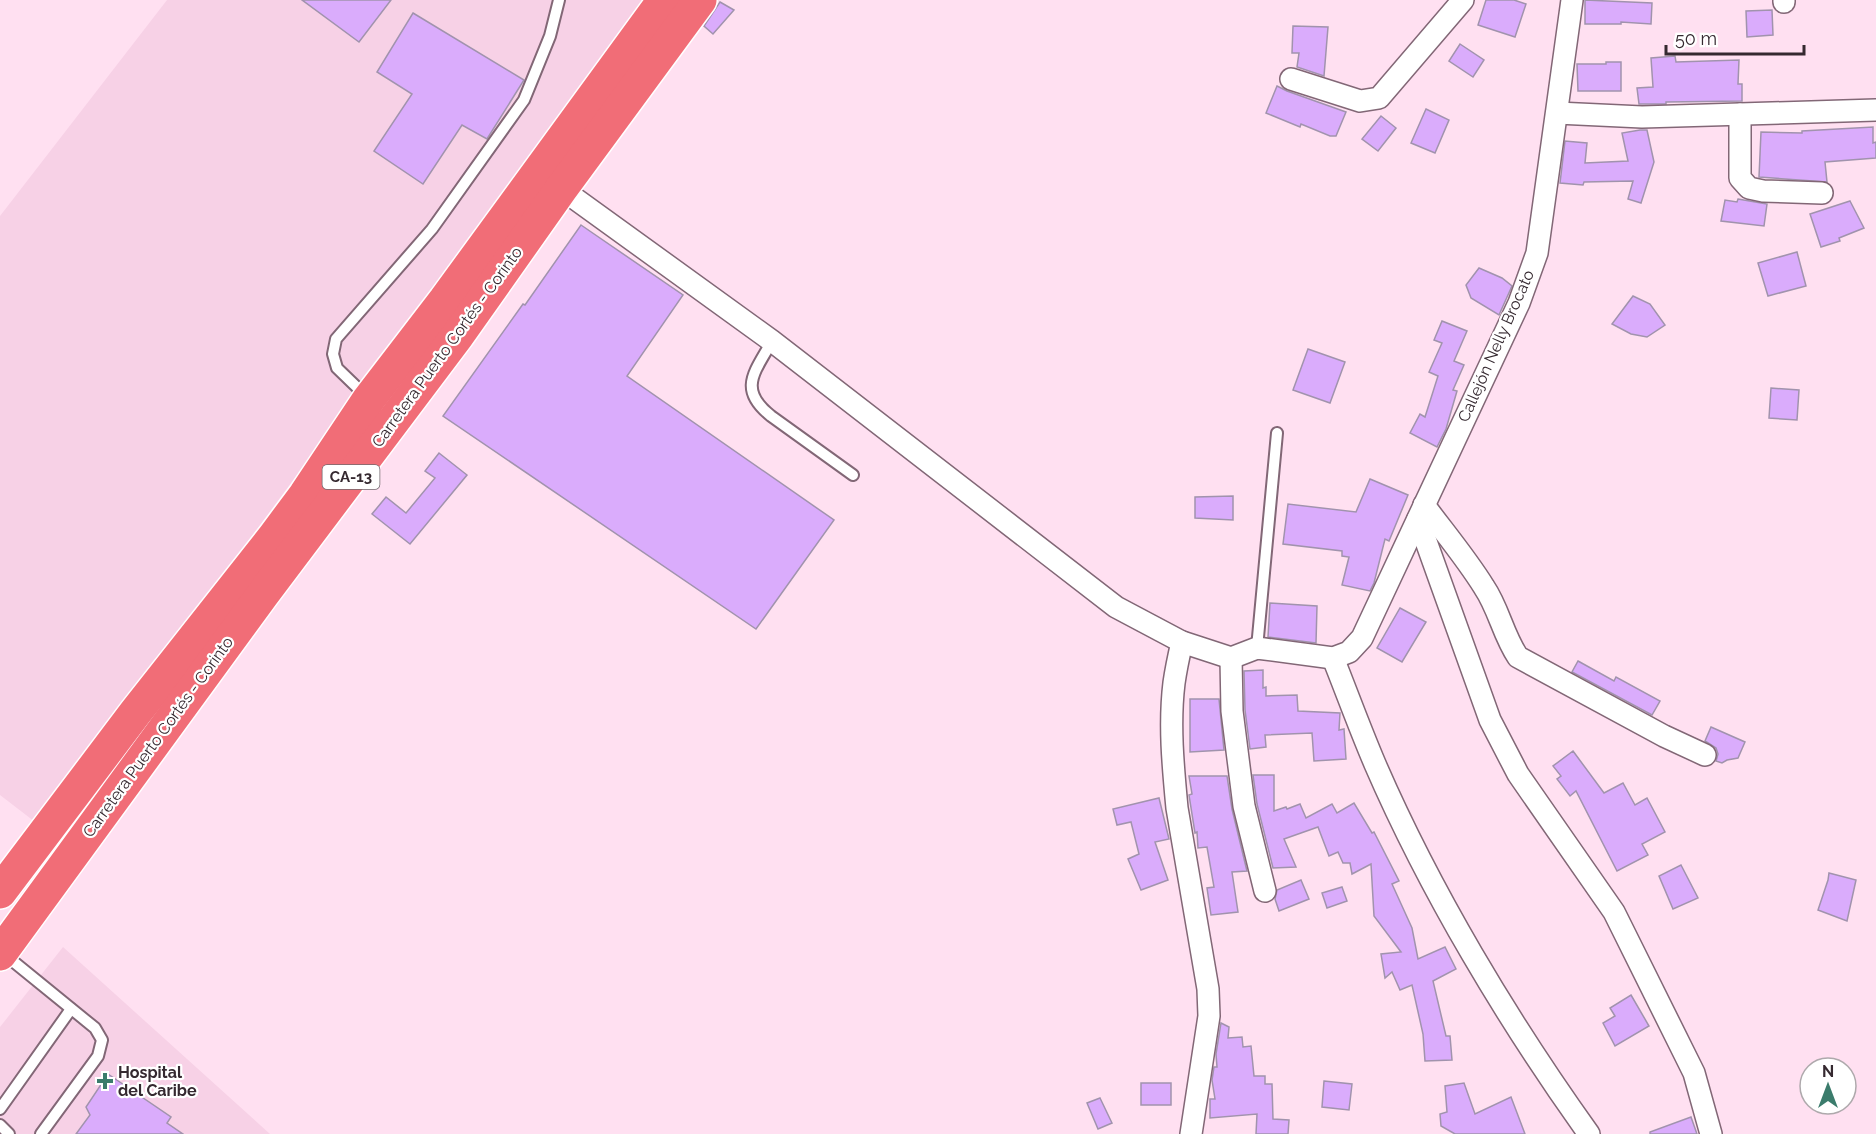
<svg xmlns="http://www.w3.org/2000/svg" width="1876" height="1134" viewBox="0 0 1876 1134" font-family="Raleway,sans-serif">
<rect width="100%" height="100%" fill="#ffe0f1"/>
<g fill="#f7d1e6">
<polygon points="167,0 647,0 39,825 0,795 0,216"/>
<polygon points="63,947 270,1134 0,1134 0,1027"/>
</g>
<g fill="#daacfc" stroke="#a193ad" stroke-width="1.5">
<polygon points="302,0 391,0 359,42"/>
<polygon points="1486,0 1514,0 1526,4 1515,37 1478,25"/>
<polygon points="1585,0 1652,3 1651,24 1621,22 1621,24 1585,24"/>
<polygon points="720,2 734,10 713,34 704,26"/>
<polygon points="1772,10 1773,35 1747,37 1746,11"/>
<polygon points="413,13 524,80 487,139 462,125 423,184 374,151 412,94 377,72"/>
<polygon points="1293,26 1328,27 1324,76 1297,67 1299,53 1292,53"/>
<polygon points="1460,44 1484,60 1473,77 1449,61"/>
<polygon points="1675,56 1676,62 1739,60 1738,84 1742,84 1742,101 1666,102 1666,104 1639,104 1637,88 1653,87 1651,58"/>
<polygon points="1606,62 1621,62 1621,91 1578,91 1577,64 1606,64"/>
<polygon points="1277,86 1287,91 1346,112 1336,136 1330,136 1301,124 1300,127 1266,113"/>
<polygon points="1426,109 1449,120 1435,153 1411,143"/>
<polygon points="1381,116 1396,128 1378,151 1362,139"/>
<polygon points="1873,127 1873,143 1876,142 1876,158 1825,162 1827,182 1759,177 1761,132 1802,133 1802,131"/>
<polygon points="1640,130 1647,130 1654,162 1641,203 1628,199 1633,181 1584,182 1583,185 1560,183 1565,141 1587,143 1585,163 1628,161 1622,133"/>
<polygon points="1738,199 1767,204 1764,226 1721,221 1725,200 1737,202"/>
<polygon points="1850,201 1864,228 1839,238 1840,241 1821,247 1810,214"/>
<polygon points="581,225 683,295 627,376 834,520 756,629 443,416 523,304 525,305"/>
<polygon points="1797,252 1806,286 1768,296 1758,263"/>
<polygon points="1479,268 1502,278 1512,286 1499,315 1471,298 1466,285"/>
<polygon points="1633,296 1650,304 1665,325 1647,337 1631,334 1612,324"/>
<polygon points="1442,321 1467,331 1454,361 1464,365 1453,390 1457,391 1446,429 1437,447 1410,433 1420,414 1425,417 1438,376 1429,372 1442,343 1434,340"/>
<polygon points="1308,349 1345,362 1330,403 1293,390"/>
<polygon points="1771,388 1799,390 1797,420 1769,418"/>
<polygon points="439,453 467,475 410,544 372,514 386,497 406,513 435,478 425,471"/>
<polygon points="1370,479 1408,495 1389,541 1385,539 1374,583 1370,591 1342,585 1349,557 1342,556 1342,551 1283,544 1288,504 1356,512"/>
<polygon points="1233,496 1233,520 1195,518 1195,497"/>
<polygon points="1270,603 1317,606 1316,643 1268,637"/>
<polygon points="1400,608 1426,622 1402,662 1377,648"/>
<polygon points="1578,661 1614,681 1616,677 1660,701 1652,715 1572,672"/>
<polygon points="1263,670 1263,688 1266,687 1266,696 1297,695 1298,711 1340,713 1339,730 1344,729 1346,759 1314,761 1312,733 1265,735 1266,747 1250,749 1245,710 1244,671"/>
<polygon points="1190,699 1219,699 1224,750 1190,752"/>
<polygon points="1711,727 1745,742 1738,758 1727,760 1722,763 1716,761 1718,754 1716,748 1705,741"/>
<polygon points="1573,751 1604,793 1623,783 1635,805 1647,798 1665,832 1642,844 1648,855 1617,871 1576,791 1570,796 1557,779 1561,776 1553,766"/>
<polygon points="1253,775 1274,775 1274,811 1286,807 1287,809 1300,804 1306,818 1332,804 1337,813 1354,803 1372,833 1374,832 1399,881 1392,884 1412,928 1418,959 1445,947 1456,969 1433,981 1446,1036 1450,1036 1452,1060 1425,1061 1423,1034 1412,985 1400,990 1392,972 1385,978 1381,954 1401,952 1374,916 1371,864 1352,874 1350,863 1343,863 1338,852 1329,856 1318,827 1284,839 1296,867 1273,868 1257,804"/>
<polygon points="1189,776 1227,776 1232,809 1247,871 1232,872 1238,912 1211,915 1207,888 1214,887 1207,847 1198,848 1197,832 1195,833 1189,795 1192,794"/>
<polygon points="1159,798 1169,839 1155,842 1168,880 1141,890 1128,859 1139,854 1131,822 1117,825 1113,809"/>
<polygon points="1681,865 1698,898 1673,909 1659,876"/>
<polygon points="1829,873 1856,880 1847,921 1818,910 1828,880"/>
<polygon points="1301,880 1309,899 1279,911 1275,899 1277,890"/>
<polygon points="1342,887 1347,901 1327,908 1322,893"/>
<polygon points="1631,995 1649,1026 1615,1046 1603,1023 1615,1016 1610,1008"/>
<polygon points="1221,1023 1229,1027 1228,1038 1242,1037 1243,1047 1251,1046 1254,1076 1265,1076 1265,1084 1272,1084 1273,1119 1289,1120 1288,1134 1256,1134 1257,1114 1210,1118 1210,1099 1215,1099 1212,1080 1214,1067 1217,1067 1216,1054"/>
<polygon points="108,1074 171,1117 167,1123 183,1134 76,1134 90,1115 86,1107"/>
<polygon points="1324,1081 1352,1084 1349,1110 1322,1107"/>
<rect x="1141" y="1083" width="30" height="22"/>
<polygon points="1464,1083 1475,1114 1511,1097 1525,1134 1455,1134 1441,1126 1440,1114 1447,1112 1445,1086"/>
<polygon points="1100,1098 1112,1123 1098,1129 1087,1103"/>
<polygon points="1691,1117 1697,1134 1650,1134 1650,1132"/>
</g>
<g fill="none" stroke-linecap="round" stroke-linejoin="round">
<g stroke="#826776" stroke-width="14">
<g id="lane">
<path d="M772 341C755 372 737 389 771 416L853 475"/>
<polyline points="367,397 337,368 333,354 336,339 432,229 524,100 550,36 559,0"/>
<polyline points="1257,648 1277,433"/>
<polyline points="4,954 95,1028 102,1040 98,1056 41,1134"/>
<polyline points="0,1109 71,1009"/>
<polyline points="0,1125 9,1134"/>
</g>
</g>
<g stroke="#826776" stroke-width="24">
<g id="street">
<polyline points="1784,0 1784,2"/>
<polyline points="1291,79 1360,101 1379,98 1463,0"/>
<polyline points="1557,113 1642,117 1876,110"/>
<polyline points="1740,114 1740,178 1749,188 1763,191 1822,193"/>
<polyline points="552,182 772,341 1116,607 1182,642 1231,658 1257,648 1333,658 1349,652 1362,638 1519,303 1537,253 1572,0"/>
<path d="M1424 505C1444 532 1466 558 1484 587 1499 609 1503 635 1518 657L1664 736 1705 755"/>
<polyline points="1418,519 1490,720 1518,774 1614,912 1694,1073 1711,1134"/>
<path d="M1182 642C1179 655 1176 669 1174 683 1169 724 1173 766 1177 808L1208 989 1209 1016 1191 1134"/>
<polyline points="1231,658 1232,711 1244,806 1265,891"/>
<path d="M1333 658C1347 693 1360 729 1375 764 1430 891 1508 1021 1589 1134"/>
</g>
</g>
<g stroke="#fff" stroke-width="36">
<g id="highway">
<polyline points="0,892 135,713 273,538 305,495 369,399 445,300 664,0"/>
<polyline points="0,954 263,594 458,335 561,189 700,0"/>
</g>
</g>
<use href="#lane" stroke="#fff" stroke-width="10"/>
<use href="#street" stroke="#fff" stroke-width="21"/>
<use href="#highway" stroke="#f16d77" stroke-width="33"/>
</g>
<path fill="#3b7c6c" stroke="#fff" stroke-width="2" d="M102 1072h6v6h6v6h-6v6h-6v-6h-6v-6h6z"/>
<g text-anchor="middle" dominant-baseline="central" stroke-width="4.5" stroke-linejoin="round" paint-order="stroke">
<rect fill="#fff" stroke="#72696e" stroke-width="1.5" x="322.5" y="465" width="57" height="24" rx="4.5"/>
<g font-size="15" font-weight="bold" fill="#352930">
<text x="351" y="477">CA-13</text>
</g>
<g font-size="16" fill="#352930" stroke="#fff">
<text transform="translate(1496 346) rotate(-66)">Callejón Nelly Brocato</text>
<text transform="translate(447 347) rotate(-54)">Carretera Puerto Cortés - Corinto</text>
<text transform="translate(158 737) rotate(-54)">Carretera Puerto Cortés - Corinto</text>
</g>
<g font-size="16" font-weight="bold" fill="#352930" stroke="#fff" text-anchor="start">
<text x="118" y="1072">Hospital<tspan x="118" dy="18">del Caribe</tspan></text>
</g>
</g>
<g transform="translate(1828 1086)"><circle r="28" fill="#ffffff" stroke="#aea9ac" stroke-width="1.5"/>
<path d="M0-4.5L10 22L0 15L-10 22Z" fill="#3b7c6c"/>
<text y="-9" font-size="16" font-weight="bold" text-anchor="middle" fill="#352930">N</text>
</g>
<path d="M1666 45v9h138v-9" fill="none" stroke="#352930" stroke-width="3"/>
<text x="1675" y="45" font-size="18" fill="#352930" stroke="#ffffff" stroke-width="4.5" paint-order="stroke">50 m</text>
</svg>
